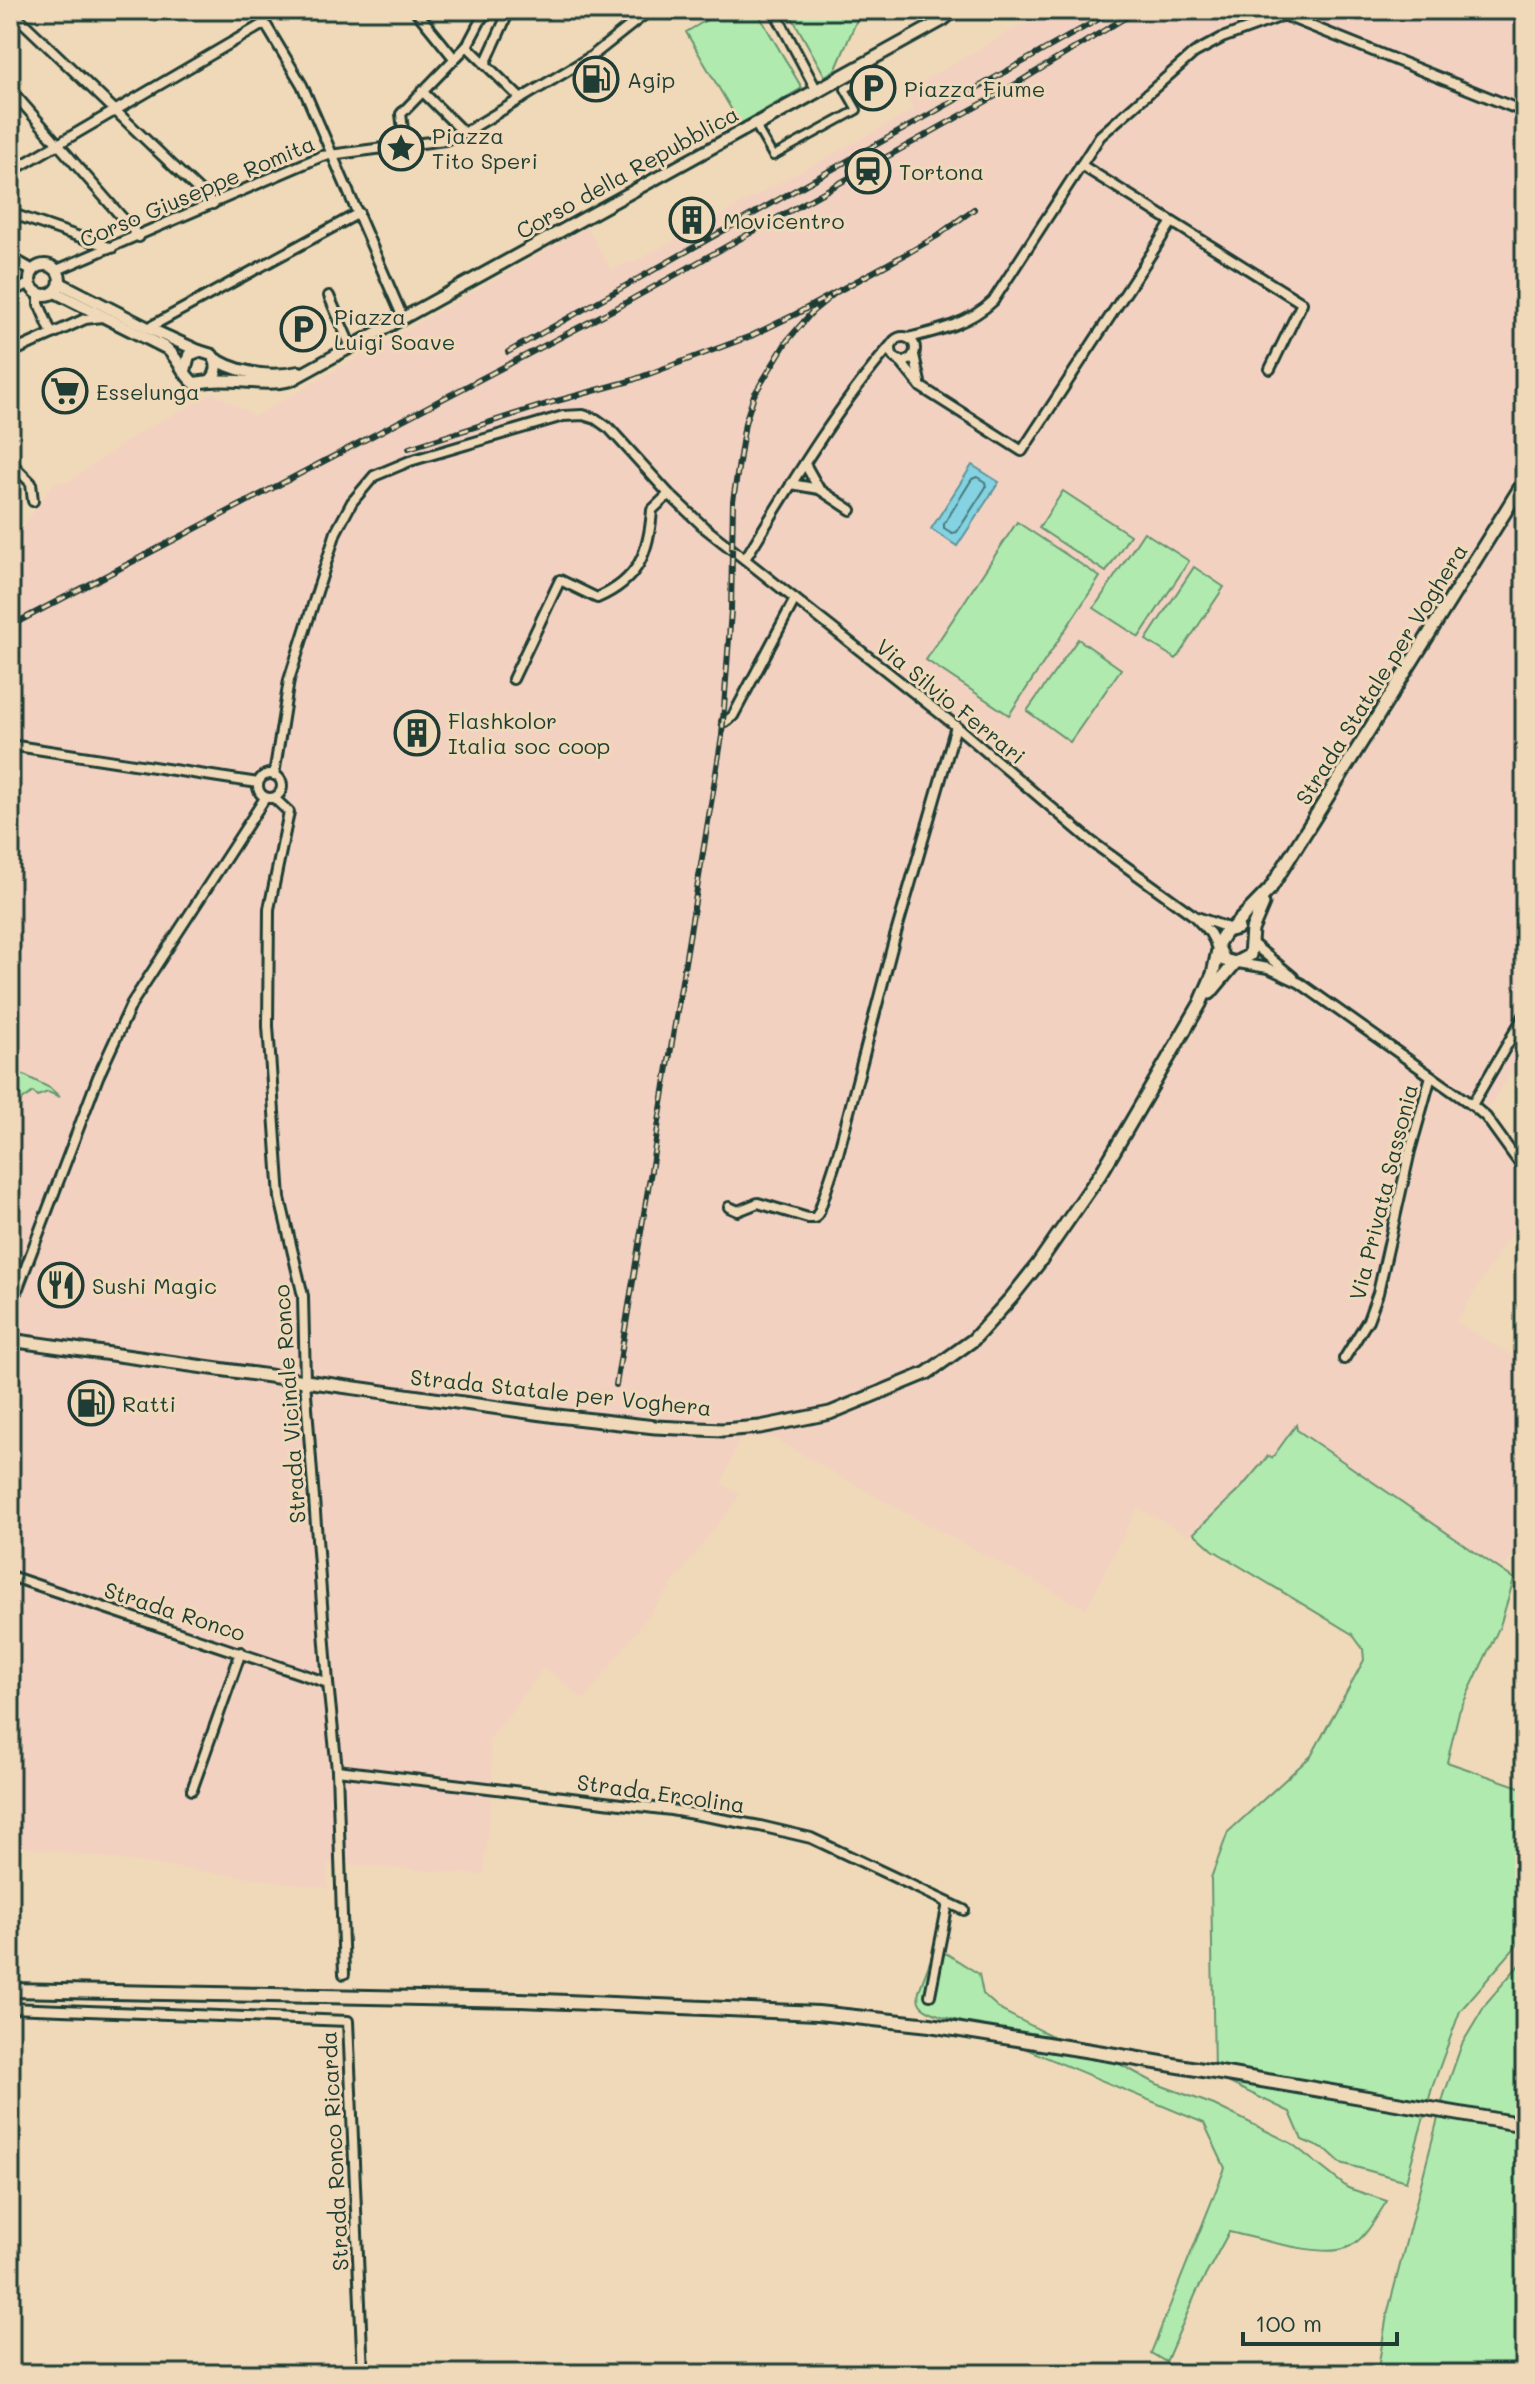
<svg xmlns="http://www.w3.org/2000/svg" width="1535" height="2384" viewBox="0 0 1535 2384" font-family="Mali,sans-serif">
<rect width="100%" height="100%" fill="#f0d9b8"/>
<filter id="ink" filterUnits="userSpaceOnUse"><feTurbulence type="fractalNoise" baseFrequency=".0125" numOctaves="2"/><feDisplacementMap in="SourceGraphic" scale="16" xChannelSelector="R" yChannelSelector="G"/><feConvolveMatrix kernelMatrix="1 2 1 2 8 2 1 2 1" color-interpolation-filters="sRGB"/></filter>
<g filter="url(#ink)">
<polygon fill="#f2d1c1" points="1047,10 1525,10 1525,1051 1487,1111 1525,1163 1525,1210 1456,1322 1525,1363 1525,1533 1503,1571 1297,1430 1296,1427 1271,1458 1268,1456 1241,1488 1194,1533 1188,1535 1137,1508 1086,1609 880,1499 770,1436 739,1440 722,1483 740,1495 584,1700 544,1667 489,1741 493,1779 483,1875 328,1863 328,1888 10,1845 10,544 54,483 69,481 139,433 213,393 255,416 587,227 612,271 630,261 632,263 914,110 904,92"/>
<g fill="#b1eaae" stroke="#689471" stroke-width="2">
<polygon points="724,10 756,10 802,88 740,124 686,32"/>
<polygon points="788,10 861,10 836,69 825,76"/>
<polygon points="1063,491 1130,535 1106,572 1039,528"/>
<polygon points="1017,522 1100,577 1009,715 926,660"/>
<polygon points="1144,532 1189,561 1139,637 1094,608"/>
<polygon points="1194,567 1224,587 1176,659 1146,640"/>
<polygon points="1078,639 1121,669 1070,742 1027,711"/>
<polygon points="10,1068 50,1088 60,1097 48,1092 37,1096 33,1092 10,1109"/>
<polygon points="1296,1425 1297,1430 1514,1579 1500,1626 1459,1712 1447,1762 1525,1789 1525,1936 1460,2011 1432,2088 1406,2181 1341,2163 1328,2151 1302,2140 1290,2112 1219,2078 1214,2073 1211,1878 1228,1832 1311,1756 1364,1660 1363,1649 1352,1634 1213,1550 1194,1533 1241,1488 1268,1456 1272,1458"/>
<path d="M933 1952 947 1954 979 1974 983 1994 1002 2011 1068 2044 1116 2062 1157 2084 1214 2105 1291 2143 1348 2188 1387 2201C1376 2217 1365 2241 1346 2248 1322 2258 1257 2238 1229 2232L1196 2293 1166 2362 1151 2353 1225 2168 1204 2123 959 2021C899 2005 919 2000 933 1952Z"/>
<polygon points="1525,1958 1525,2374 1377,2374 1387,2315 1444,2095 1462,2044 1487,2002"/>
</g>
<polygon fill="#84d2e2" stroke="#5c969c" stroke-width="2" points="972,465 999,482 957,546 931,529"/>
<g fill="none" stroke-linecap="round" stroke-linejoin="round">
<polygon stroke="#47797a" stroke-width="2" points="977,477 985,482 986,487 957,532 952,533 944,528 944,524 972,479"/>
<g stroke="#1f3d34" stroke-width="12">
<polygon id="pedestrian" points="870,65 875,73 845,89 857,110 773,156 757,128"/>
</g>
<g stroke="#1f3d34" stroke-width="14">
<g id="minor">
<polyline points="10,10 213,204"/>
<polyline points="149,10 150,11"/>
<polyline points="257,10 302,85 403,318"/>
<polyline points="415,10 454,58"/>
<polyline points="774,10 816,89"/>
<polyline points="1286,16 1525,112"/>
<polyline points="467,46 521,99"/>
<polyline points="485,64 509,11"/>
<polyline points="10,89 139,237"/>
<polyline points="422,91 464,133"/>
<polyline points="405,145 401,114 467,46 486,10"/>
<polyline points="1081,165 1302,303 1270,369"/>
<polyline points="10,172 265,23"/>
<polyline points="10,213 112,248"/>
<polyline points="57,270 322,156 445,140 464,133 592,56 650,10"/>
<polyline points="10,293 31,283"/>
<polyline points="39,294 39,304 52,334"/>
<polyline points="329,296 351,347"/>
<polyline points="148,328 359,213"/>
<circle cx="903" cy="349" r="12"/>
<path d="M908 338C938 331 970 323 993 301L1100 136 1194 53 1222 38 1299 10"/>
<polyline points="10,353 85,319 102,317"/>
<polyline points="914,355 920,382"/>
<polyline points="900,361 921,387 1022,451 1172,222"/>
<polyline points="10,462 31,483 33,501"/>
<polyline points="805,464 819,489"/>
<polyline points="791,484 819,489 851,510"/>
<path d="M745 559C790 486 835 410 891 345"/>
<path d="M513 679 560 580 597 598C639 580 649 552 652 510L669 494"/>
<polyline points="725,722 733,716 795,599"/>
<polyline points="10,745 258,783"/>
<polyline points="10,767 12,745"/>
<circle cx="270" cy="786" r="12"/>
<polyline points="274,775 289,680 336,532 352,502 374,476 410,461 563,416 583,415 596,419 610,429 669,494 705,528 956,726 1092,842 1193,915 1210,933 1218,948"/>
<polyline points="274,798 289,812 269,909 268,1026 280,1198 303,1296 305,1381 328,1683 337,1770 344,1974"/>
<polyline points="1197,917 1231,929"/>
<polyline points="1253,944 1293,977"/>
<polyline points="1238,963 1268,968 1300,983 1472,1105 1486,1117 1525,1171"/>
<polyline points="1472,1105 1525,1014"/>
<polyline points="729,1207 738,1211 758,1203 808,1218 815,1218 819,1212 838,1154 894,940 956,726"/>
<polyline points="10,1309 98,1077 132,1003 265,798"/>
<polyline points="1344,1359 1368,1320 1378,1293 1410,1151 1431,1076"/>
<polyline points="10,1576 328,1683"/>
<polyline points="337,1770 671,1810 760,1826 811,1838 964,1910"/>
<polyline points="192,1790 241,1652"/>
<polyline points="930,1995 948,1903"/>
<polyline points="10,2008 348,2021 363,2374"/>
</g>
</g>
<g stroke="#1f3d34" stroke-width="16">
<g id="tertiary">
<polyline points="10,258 33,271"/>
<circle cx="45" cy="280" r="15"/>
<polyline points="60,283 148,328 199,351"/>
<path d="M55 292 166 348C179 358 182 374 194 383L210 381C218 373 219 364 212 355L199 351 189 355 185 371"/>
<path d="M215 359C241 374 269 378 299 372"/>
<path d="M210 381C238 378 264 387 291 380L943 20 955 10"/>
</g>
</g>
<g stroke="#1f3d34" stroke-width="17">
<g id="secondary">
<polyline points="1232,928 1270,889 1525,480"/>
<polyline points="1235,963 1224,960 1217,945 1226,931 1238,928"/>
<polyline points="1210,993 1235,963 1250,955 1252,930 1263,904"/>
<polyline points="10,1340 557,1416 655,1427 722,1430 760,1427 830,1413 927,1373 973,1340 1011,1298 1038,1264 1103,1170 1200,1004 1213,974 1218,950"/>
</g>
</g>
<g stroke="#1f3d34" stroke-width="18">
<polyline id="primary" points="10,1990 521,2000 818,2013 930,2025 1109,2054 1525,2125"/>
</g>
<use href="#pedestrian" stroke="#f0d9b8" stroke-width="6"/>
<use href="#minor" stroke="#f0d9b8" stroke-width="8"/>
<use href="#tertiary" stroke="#f0d9b8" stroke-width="10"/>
<use href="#secondary" stroke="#f0d9b8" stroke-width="11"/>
<use href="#primary" stroke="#f0d9b8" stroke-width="12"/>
<g stroke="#1f3d34" stroke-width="6">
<g id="rail">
<polyline points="508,352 1115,10"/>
<polyline points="409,448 553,402 630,381 751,336 796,314 908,253 937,236 974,209"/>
<polyline points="10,626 616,308 1001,93 1138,10"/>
<polyline points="616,1385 722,736 731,610 733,501 745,423 754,395 787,341 812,312 834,294"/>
</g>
</g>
<use href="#rail" stroke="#f0d9b8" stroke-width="3" stroke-dasharray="9" stroke-linecap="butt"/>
</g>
</g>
<defs>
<g id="fuel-ring" transform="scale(2.3)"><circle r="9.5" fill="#f0d9b8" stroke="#1f3d34" stroke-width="1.5"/><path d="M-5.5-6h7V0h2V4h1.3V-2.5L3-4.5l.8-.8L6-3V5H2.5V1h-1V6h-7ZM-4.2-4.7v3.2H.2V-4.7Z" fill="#1f3d34"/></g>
<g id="parking-ring" transform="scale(2.3)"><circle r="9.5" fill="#f0d9b8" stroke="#1f3d34" stroke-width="1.5"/><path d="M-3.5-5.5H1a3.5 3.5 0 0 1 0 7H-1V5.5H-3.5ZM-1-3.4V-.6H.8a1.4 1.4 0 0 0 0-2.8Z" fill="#1f3d34"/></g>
<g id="sight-ring" transform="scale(2.3)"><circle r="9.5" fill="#f0d9b8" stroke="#1f3d34" stroke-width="1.5"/><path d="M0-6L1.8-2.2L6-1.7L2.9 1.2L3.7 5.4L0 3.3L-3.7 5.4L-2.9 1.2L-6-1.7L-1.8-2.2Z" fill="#1f3d34"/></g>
<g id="station-ring" transform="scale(2.3)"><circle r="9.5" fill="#f0d9b8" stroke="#1f3d34" stroke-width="1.5"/><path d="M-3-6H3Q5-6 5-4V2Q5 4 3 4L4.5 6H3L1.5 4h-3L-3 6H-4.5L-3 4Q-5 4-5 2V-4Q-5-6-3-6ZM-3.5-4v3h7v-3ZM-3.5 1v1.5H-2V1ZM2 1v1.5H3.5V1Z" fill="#1f3d34"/></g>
<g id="building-ring" transform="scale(2.3)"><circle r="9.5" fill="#f0d9b8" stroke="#1f3d34" stroke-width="1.5"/><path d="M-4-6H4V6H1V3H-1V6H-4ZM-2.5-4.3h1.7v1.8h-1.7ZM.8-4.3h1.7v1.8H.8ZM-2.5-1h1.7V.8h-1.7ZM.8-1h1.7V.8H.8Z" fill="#1f3d34"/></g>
<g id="supermarket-ring" transform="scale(2.3)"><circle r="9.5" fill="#f0d9b8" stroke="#1f3d34" stroke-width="1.5"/><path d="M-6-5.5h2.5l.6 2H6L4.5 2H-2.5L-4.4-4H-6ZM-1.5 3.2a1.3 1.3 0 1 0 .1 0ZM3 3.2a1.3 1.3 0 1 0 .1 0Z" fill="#1f3d34"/></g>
<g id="restaurant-ring" transform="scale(2.3)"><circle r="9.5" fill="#f0d9b8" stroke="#1f3d34" stroke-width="1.5"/><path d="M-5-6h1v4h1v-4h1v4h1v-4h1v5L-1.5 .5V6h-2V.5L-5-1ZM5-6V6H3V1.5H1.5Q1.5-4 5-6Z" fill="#1f3d34"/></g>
</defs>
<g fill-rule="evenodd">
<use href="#fuel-ring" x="596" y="79"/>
<use href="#parking-ring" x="873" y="88"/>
<use href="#sight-ring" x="401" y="148"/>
<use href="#station-ring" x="868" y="171"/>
<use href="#building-ring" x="692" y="220"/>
<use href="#parking-ring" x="303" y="329"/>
<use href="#supermarket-ring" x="65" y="391"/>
<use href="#building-ring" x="417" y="733"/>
<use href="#restaurant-ring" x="61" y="1285"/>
<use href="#fuel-ring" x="91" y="1403"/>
</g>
<g text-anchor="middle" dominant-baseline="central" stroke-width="6" stroke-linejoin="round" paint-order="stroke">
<g font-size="22" fill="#1f3d34" stroke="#f0d9b8" text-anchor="start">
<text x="627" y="79">Agip</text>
<text x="904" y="88">Piazza Fiume</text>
<text x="432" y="135">Piazza<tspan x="432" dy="25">Tito Speri</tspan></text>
<text x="899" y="171">Tortona</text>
<text x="723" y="220">Movicentro</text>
<text x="334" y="316">Piazza<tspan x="334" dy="25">Luigi Soave</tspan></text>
<text x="96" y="391">Esselunga</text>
<text x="448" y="720">Flashkolor<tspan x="448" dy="25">Italia soc coop</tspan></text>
<text x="92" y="1285">Sushi Magic</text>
<text x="122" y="1403">Ratti</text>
</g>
<g font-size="22" fill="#1f3d34" stroke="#f0d9b8">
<text transform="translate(627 172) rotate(-29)">Corso della Repubblica</text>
<text transform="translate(197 191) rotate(-23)">Corso Giuseppe Romita</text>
<text transform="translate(1381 674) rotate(-58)">Strada Statale per Voghera</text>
<text transform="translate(951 701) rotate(39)">Via Silvio Ferrari</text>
<text transform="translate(1383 1192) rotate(-76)">Via Privata Sassonia</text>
<text transform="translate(561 1392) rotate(6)">Strada Statale per Voghera</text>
<text transform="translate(289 1404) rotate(-94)">Strada Vicinale Ronco</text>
<text transform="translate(175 1611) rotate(18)">Strada Ronco</text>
<text transform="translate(661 1793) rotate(8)">Strada Ercolina</text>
<text transform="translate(334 2151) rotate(-93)">Strada Ronco Ricarda</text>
</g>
</g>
<rect width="1535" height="2384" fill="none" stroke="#f0d9b8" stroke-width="40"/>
<rect x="20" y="20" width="1495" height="2344" fill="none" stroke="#1f3d34" stroke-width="3" filter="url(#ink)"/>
<path d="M1243 2332v12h154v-12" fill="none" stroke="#1f3d34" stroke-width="4"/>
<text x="1255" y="2332" font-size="24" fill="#1f3d34" stroke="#f0d9b8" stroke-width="6" paint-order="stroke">100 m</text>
</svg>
